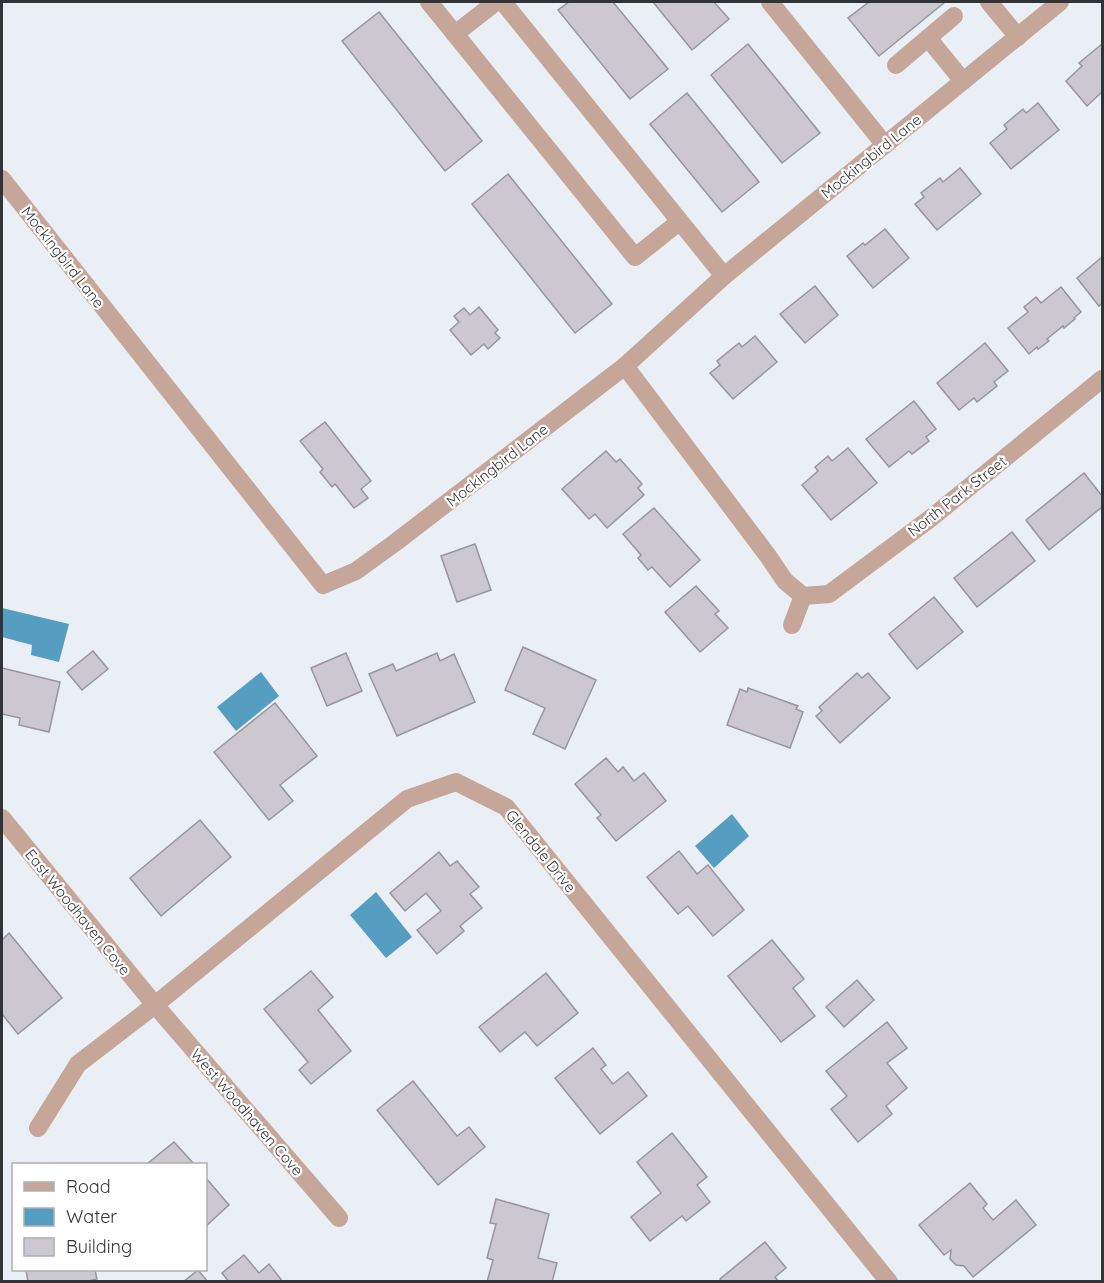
<svg xmlns="http://www.w3.org/2000/svg" width="1104" height="1283" viewBox="0 0 1104 1283" font-family="Quicksand,sans-serif">
<rect width="100%" height="100%" fill="#e9eff5"/>
<g fill="#559dc1">
<polygon points="2,608 69,624 59,662 31,655 32,645 2,637"/>
<polygon points="261,672 279,696 236,731 217,707"/>
<polygon points="732,814 749,836 714,868 695,846"/>
<polygon points="376,892 412,937 386,958 350,915"/>
</g>
<g fill="#cbc8cf" stroke="#98959c" stroke-width="1.5">
<polygon points="569,2 613,2 668,69 630,99 558,10"/>
<polygon points="653,2 714,2 729,19 692,50"/>
<polygon points="869,2 945,2 879,56 848,18"/>
<polygon points="379,12 482,141 445,171 342,41"/>
<polygon points="748,44 820,133 782,163 711,75"/>
<polygon points="1102,44 1102,92 1087,106 1066,81 1082,66 1079,63"/>
<polygon points="687,93 759,182 722,212 650,124"/>
<polygon points="1038,103 1059,130 1011,169 990,143 1007,129 1004,125 1023,109 1026,113"/>
<polygon points="960,168 981,194 937,230 915,204 924,197 921,193 940,178 943,182"/>
<polygon points="508,174 612,304 575,333 472,204"/>
<polygon points="885,229 909,258 873,288 847,256 863,243 865,245"/>
<polygon points="1102,257 1102,303 1099,306 1077,278"/>
<polygon points="815,286 838,315 805,343 780,314"/>
<polygon points="1061,287 1081,312 1074,318 1075,319 1064,328 1063,326 1047,339 1049,341 1038,349 1037,347 1029,354 1008,328 1028,312 1024,307 1036,297 1041,303"/>
<polygon points="479,307 498,330 495,333 500,338 488,349 484,344 471,355 450,330 459,322 454,316 464,308 470,315"/>
<polygon points="755,336 777,362 733,399 710,373 720,365 717,361 739,343 742,347"/>
<polygon points="985,343 1008,371 994,382 997,386 977,402 974,398 959,410 937,383"/>
<polygon points="914,401 936,429 926,437 929,441 912,454 909,451 889,467 866,439"/>
<polygon points="325,422 371,481 361,489 368,498 354,508 335,484 332,487 320,472 323,469 300,441"/>
<polygon points="848,448 877,483 831,520 802,485 818,471 815,467 828,456 832,461"/>
<polygon points="606,451 616,462 620,459 642,484 638,488 644,495 607,528 595,514 589,519 562,489"/>
<polygon points="1084,473 1102,496 1102,507 1049,550 1026,520"/>
<polygon points="654,508 700,560 670,587 652,567 648,570 638,558 641,555 623,534"/>
<polygon points="1012,532 1035,561 977,607 954,578"/>
<polygon points="475,544 491,590 457,602 441,556"/>
<polygon points="696,586 719,611 715,614 728,628 700,652 665,612"/>
<polygon points="934,597 963,632 917,669 889,634"/>
<polygon points="523,647 596,680 565,749 533,734 545,708 505,690"/>
<polygon points="93,651 108,669 82,690 67,672"/>
<polygon points="346,653 362,691 327,706 311,668"/>
<polygon points="437,653 440,661 454,654 475,702 397,736 369,674 393,664 396,671"/>
<polygon points="2,668 60,682 49,732 19,725 20,718 2,714"/>
<polygon points="857,673 862,678 868,673 890,698 840,743 816,716 822,711 819,707"/>
<polygon points="748,688 798,706 796,709 803,712 790,748 727,725 740,689 747,692"/>
<polygon points="275,703 317,756 280,785 293,801 269,820 214,752"/>
<polygon points="606,758 618,772 623,767 634,781 644,773 666,801 616,841 597,818 601,815 575,784"/>
<polygon points="200,820 231,857 161,916 130,878"/>
<polygon points="679,851 697,874 708,865 744,910 713,936 688,906 678,914 647,877"/>
<polygon points="439,852 450,866 457,861 479,887 470,894 482,908 460,926 464,931 437,954 417,930 441,911 426,893 405,911 390,893"/>
<polygon points="9,933 62,998 18,1034 2,1014 2,940"/>
<polygon points="772,940 804,979 793,988 815,1016 781,1042 728,976"/>
<polygon points="311,971 333,997 318,1010 351,1051 311,1084 299,1070 308,1062 264,1009"/>
<polygon points="546,973 578,1013 537,1046 525,1032 500,1052 479,1027"/>
<polygon points="857,980 874,1000 844,1027 826,1007"/>
<polygon points="887,1022 907,1048 887,1063 907,1088 886,1106 892,1114 858,1142 831,1109 847,1096 826,1071"/>
<polygon points="593,1048 606,1065 601,1069 613,1084 628,1072 647,1096 600,1134 555,1078"/>
<polygon points="413,1081 457,1136 469,1127 485,1147 438,1185 377,1110"/>
<polygon points="672,1133 707,1177 697,1185 710,1202 686,1221 682,1216 650,1241 631,1217 661,1193 637,1162"/>
<polygon points="174,1142 194,1164 147,1164"/>
<polygon points="206,1178 229,1205 206,1226"/>
<polygon points="970,1183 987,1204 983,1208 993,1220 1016,1200 1036,1225 973,1277 964,1266 956,1265 950,1259 951,1250 944,1255 919,1225"/>
<polygon points="496,1199 549,1214 538,1258 557,1263 552,1282 487,1282 493,1260 487,1258 496,1224 490,1223"/>
<polygon points="765,1242 786,1268 775,1277 779,1282 722,1282 720,1279"/>
<polygon points="244,1255 259,1273 269,1264 283,1282 229,1282 222,1273"/>
<polygon points="26,1270 95,1270 97,1279 84,1282 28,1282"/>
<polygon points="198,1270 208,1282 183,1282"/>
</g>
<g fill="none" stroke-linecap="round" stroke-linejoin="round">
<g stroke="#c5a699" stroke-width="18">
<polyline points="429,2 455,34 496,2"/>
<polyline points="503,2 724,276"/>
<polyline points="770,2 885,145"/>
<polyline points="989,2 1018,37"/>
<polyline points="455,34 635,257 679,222"/>
<polyline points="928,38 963,81"/>
<polyline points="896,65 954,16"/>
<polyline points="2,179 323,585 356,571 396,542 625,366 724,276 1060,2"/>
<polyline points="625,366 768,556 785,581 803,596 829,594 931,518 1102,379"/>
<polyline points="792,625 803,596"/>
<polyline points="2,818 155,1005 339,1218"/>
<polyline points="38,1128 78,1064 155,1005 407,799 456,782 506,807 889,1282"/>
</g>
</g>
<g text-anchor="middle" dominant-baseline="central" stroke-width="4.5" stroke-linejoin="round" paint-order="stroke">
<g font-size="15" fill="#313436" stroke="#fff">
<text transform="translate(871 156) rotate(-39)">Mockingbird Lane</text>
<text transform="translate(63 257) rotate(52)">Mockingbird Lane</text>
<text transform="translate(497 465) rotate(-38)">Mockingbird Lane</text>
<text transform="translate(957 496) rotate(-38)">North Park Street</text>
<text transform="translate(541 851) rotate(51)">Glendale Drive</text>
<text transform="translate(78 912) rotate(51)">East Woodhaven Cove</text>
<text transform="translate(247 1112) rotate(49)">West Woodhaven Cove</text>
</g>
</g>
<rect width="1104" height="1283" fill="none" stroke="#313436" stroke-width="6"/>
<rect x="12" y="1163" width="195" height="108" fill="#ffffff" stroke="#adaeaf" stroke-width="1.5"/>
<rect x="24" y="1182" width="30" height="9" fill="#c5a699" stroke="#adaeaf" stroke-width="1.5"/>
<text x="66" y="1193" font-size="18" fill="#313436">Road</text>
<rect x="24" y="1208" width="30" height="18" fill="#559dc1" stroke="#adaeaf" stroke-width="1.5"/>
<text x="66" y="1223" font-size="18" fill="#313436">Water</text>
<rect x="24" y="1238" width="30" height="18" fill="#cbc8cf" stroke="#adaeaf" stroke-width="1.5"/>
<text x="66" y="1253" font-size="18" fill="#313436">Building</text>
</svg>
